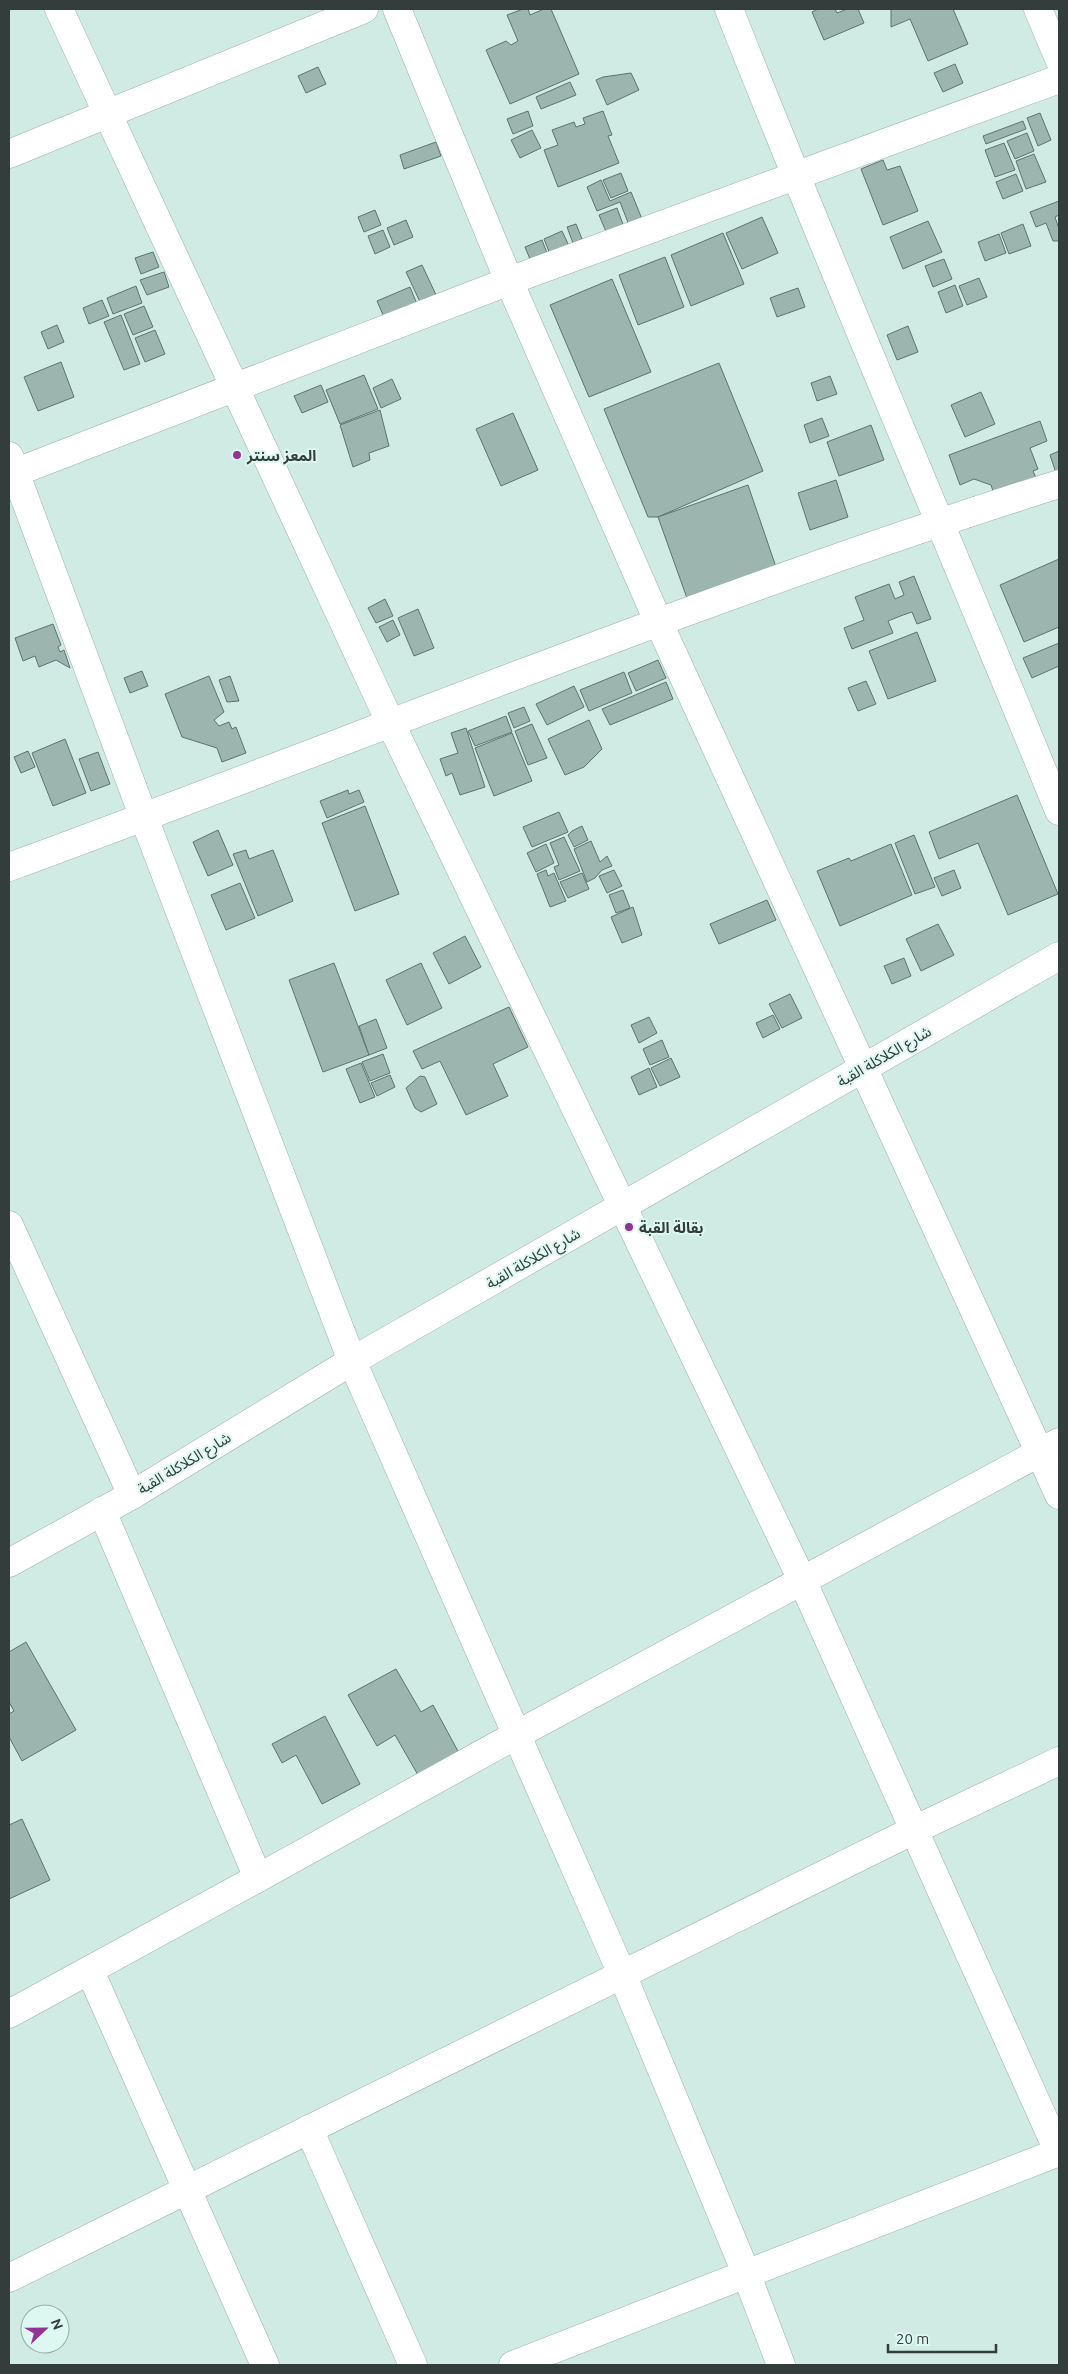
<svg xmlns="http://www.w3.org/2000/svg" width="1068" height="2374" viewBox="0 0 1068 2374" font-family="Ubuntu,'Noto Sans Arabic',sans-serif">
<rect width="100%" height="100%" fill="#d0eae4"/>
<g fill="#9cb5af" stroke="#5c746f">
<polygon points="523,9 528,9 530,15 544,9 551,9 579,74 510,104 486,50 506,41 511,45 518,41 507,15"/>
<polygon points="818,9 835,9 837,13 847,9 858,9 864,23 824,40 812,12"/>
<polygon points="891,9 953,9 968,44 928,61 910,19 891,27"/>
<polygon points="955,64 963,83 943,92 934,73"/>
<polygon points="318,67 326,84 306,93 298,76"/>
<polygon points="631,73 639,90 607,105 596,80 603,77"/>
<polygon points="570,82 576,95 541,109 536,97"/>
<polygon points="528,111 533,126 513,134 507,119"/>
<polygon points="603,111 612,135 608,136 619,163 558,187 544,150 558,145 552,130 574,122 576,127 585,124 583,118"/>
<polygon points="1040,113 1051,140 1038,146 1027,118"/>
<polygon points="1023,121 1026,129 986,144 983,136"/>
<polygon points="532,130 541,148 520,158 511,140"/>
<polygon points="1027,133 1034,151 1015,159 1007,141"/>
<polygon points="436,142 441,156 404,169 400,155"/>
<polygon points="1004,143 1015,170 995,177 985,150"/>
<polygon points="1034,154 1046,182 1026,189 1016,161"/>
<polygon points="883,160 887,170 900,166 918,211 883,225 861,169"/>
<polygon points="621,173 628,191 611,198 603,180"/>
<polygon points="1016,174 1023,191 1003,199 996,182"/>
<polygon points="601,180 610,201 631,192 642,219 629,225 620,202 597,211 587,187"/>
<polygon points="1059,201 1059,215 1055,217 1059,229 1059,241 1053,241 1046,223 1036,227 1030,212"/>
<polygon points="617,208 624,227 607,234 599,215"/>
<polygon points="375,210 381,225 364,232 358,217"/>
<polygon points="762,217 778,253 742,269 726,233"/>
<polygon points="406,220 413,237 394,245 387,228"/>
<polygon points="928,221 942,252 903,269 890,237"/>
<polygon points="576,224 582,239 573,243 567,227"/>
<polygon points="1023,224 1031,246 1009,254 1001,233"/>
<polygon points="383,230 390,247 375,254 368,236"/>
<polygon points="562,231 569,246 550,254 544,239"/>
<polygon points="723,233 744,284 691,306 671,255"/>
<polygon points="999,234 1006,253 985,261 978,242"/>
<polygon points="542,240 549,258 532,264 525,247"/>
<polygon points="153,252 159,267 141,274 135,258"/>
<polygon points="665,257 684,307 638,325 619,275"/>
<polygon points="944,259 952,279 933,287 925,266"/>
<polygon points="422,265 437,297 421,304 406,272"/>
<polygon points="164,272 169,287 147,295 140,280"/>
<polygon points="979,278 987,297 967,305 959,286"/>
<polygon points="612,279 651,372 589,397 550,305"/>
<polygon points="955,285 963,306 946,313 938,292"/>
<polygon points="136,286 142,303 113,314 107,298"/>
<polygon points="410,287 417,304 384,317 377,301"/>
<polygon points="798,288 805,307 777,317 770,298"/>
<polygon points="102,300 109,316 89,324 83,308"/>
<polygon points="144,306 153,327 133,335 124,314"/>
<polygon points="121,315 140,364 124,370 104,322"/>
<polygon points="57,325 64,342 48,349 41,332"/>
<polygon points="908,326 918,352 897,360 887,335"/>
<polygon points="155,330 165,354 145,362 135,338"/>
<polygon points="61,362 74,397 38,411 24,377"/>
<polygon points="719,363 763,471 658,517 648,517 604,409"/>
<polygon points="364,375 378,409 340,424 326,390"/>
<polygon points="830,376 837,394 817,401 811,383"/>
<polygon points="392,379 401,399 381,408 373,388"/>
<polygon points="321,385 328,402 302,413 294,396"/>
<polygon points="981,392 995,424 965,437 951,405"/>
<polygon points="380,410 389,446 369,453 370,460 353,467 340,425"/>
<polygon points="513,413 538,470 501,486 476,429"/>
<polygon points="822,418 829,436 810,443 804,425"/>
<polygon points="1040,421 1047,441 1030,448 1038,469 1033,471 1036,478 994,494 991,485 974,479 960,485 949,455"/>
<polygon points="871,425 884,460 839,476 827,442"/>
<polygon points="1059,451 1059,475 1057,476 1050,455"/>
<polygon points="836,480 848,517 810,530 798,493"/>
<polygon points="748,485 777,570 688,601 658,517"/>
<polygon points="1059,559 1059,627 1024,642 1000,585"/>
<polygon points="914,576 931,619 917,624 912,612 903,615 888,621 893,633 852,649 844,628 864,620 855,597 889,584 895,599 904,595 899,582"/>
<polygon points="385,599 393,616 376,623 368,608"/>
<polygon points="418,609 434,648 414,656 398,618"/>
<polygon points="393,620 400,635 387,642 379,627"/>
<polygon points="53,624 61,645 58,647 60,652 64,650 70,668 56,660 39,667 35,656 23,661 15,638"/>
<polygon points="917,632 936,681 888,699 869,651"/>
<polygon points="1059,643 1059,666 1032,678 1023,658"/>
<polygon points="658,660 666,678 636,691 628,673"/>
<polygon points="142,671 148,686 130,693 124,678"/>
<polygon points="624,672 632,693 589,711 580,690"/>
<polygon points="209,676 224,712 214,720 219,726 229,722 232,729 236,727 246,753 222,762 217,748 182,737 165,694"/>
<polygon points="230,676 239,701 227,702 219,680"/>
<polygon points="866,681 876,704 858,711 848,688"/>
<polygon points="666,682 673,699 610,725 602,709"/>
<polygon points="574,686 584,707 547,725 536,704"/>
<polygon points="524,707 530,721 514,728 508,713"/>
<polygon points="506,716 512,732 475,746 468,731"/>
<polygon points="589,720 602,749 584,767 565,775 548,739"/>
<polygon points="532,724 547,758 528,765 515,731"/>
<polygon points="466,728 485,787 460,795 452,773 446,776 440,759 458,753 451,733"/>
<polygon points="512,733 532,781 494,796 475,748"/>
<polygon points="65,739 86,793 53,806 32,753"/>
<polygon points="28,751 35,767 21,773 14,757"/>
<polygon points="98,752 110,784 91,791 79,759"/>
<polygon points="348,790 349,794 359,790 364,802 327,818 320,801"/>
<polygon points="1017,795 1058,894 1008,915 978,843 939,859 929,832"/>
<polygon points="365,806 399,894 355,911 322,823"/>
<polygon points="559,812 568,832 532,847 523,827"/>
<polygon points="582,826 588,840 574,847 568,835 572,831"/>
<polygon points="218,830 233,865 208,876 193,842"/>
<polygon points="914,835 935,887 915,894 895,843"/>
<polygon points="564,837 580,871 559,880 554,867 559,865 550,843"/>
<polygon points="591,841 600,862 607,856 612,866 602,870 595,878 587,882 574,849"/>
<polygon points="546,844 554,863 536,872 527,853"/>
<polygon points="891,844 912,895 840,926 817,871 849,858 851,861"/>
<polygon points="246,850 249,859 273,850 293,901 258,916 233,854"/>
<polygon points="546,870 548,876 554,873 566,901 550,907 537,874"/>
<polygon points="614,870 622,886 607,893 599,876"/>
<polygon points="954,870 961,888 942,896 934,878"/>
<polygon points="582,873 589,889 568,898 560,882"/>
<polygon points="240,883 255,918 226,930 211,895"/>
<polygon points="623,890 630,908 616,913 609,895"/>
<polygon points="767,900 776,920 719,944 710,924"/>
<polygon points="633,907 642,935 622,943 611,917"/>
<polygon points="938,924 954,955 921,971 906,939"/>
<polygon points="465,936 481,967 449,984 433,953"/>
<polygon points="904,958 911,976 892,984 884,966"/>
<polygon points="334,963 369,1055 323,1072 289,980"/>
<polygon points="421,963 442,1008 407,1025 386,980"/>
<polygon points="790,994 802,1018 782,1028 769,1004"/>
<polygon points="509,1007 528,1047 493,1064 508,1096 466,1115 440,1061 422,1069 413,1051"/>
<polygon points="773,1015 780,1029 763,1038 756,1023"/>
<polygon points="649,1017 657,1033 639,1043 631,1025"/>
<polygon points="376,1019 387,1048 369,1055 359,1026"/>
<polygon points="662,1040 669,1057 650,1065 643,1049"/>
<polygon points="383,1054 390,1073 370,1081 362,1062"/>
<polygon points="671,1058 680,1077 660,1086 651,1068"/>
<polygon points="361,1063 375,1097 360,1103 346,1069"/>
<polygon points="649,1068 657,1087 639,1095 631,1077"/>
<polygon points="390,1075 395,1087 377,1096 371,1083"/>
<polygon points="420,1076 425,1077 437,1104 421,1112 415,1108 406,1088"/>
<polygon points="26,1642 76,1730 22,1761 9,1737 9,1714 14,1711 9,1702 9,1652"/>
<polygon points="396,1669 421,1712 433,1705 459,1753 418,1775 395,1735 377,1746 348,1695"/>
<polygon points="325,1716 360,1784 322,1804 296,1755 282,1763 272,1744"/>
<polygon points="22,1819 50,1880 9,1899 9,1825"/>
</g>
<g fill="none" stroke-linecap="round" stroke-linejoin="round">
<g stroke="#98b1ab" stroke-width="29">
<g id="minor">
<polyline points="59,9 390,722 802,1580 1059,2153"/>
<polyline points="397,9 509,281 658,621 1059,1495"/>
<path d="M729 9C835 278 950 543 1059 811"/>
<polyline points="1038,9 1059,59"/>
<polyline points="9,154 364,9"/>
<polyline points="9,456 144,818 352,1361 622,1974 746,2273 781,2365"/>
<polyline points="9,475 509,281 1059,79"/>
<path d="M9 867C359 739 703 596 1059 484"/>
<polyline points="9,1225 132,1495"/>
<polyline points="102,1511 258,1878"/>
<polyline points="90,1971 265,2365"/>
<polyline points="9,2014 258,1878 518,1734 1059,1442"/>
<polyline points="309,2129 413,2365"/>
<polyline points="9,2278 914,1830 1059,1761"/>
<polyline points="513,2365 1059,2152"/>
</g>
</g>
<g stroke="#98b1ab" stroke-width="29">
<polyline id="tertiary" points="9,1563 132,1495 352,1361 1059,956"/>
</g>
<use href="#minor" stroke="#fff" stroke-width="28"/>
<use href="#tertiary" stroke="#fff" stroke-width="28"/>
</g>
<g fill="#963196" stroke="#ddf7f1" stroke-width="2">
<circle cx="237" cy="455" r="5"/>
<circle cx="629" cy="1227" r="5"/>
</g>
<g text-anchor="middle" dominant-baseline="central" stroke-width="4" stroke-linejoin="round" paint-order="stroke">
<g font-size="15" font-weight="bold" fill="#333d3b" stroke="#ddf7f1" text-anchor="start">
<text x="247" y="455">المعز سنتر</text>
<text x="639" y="1227">بقالة القبة</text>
</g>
<g font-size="15" fill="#333d3b" stroke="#ddf7f1">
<text transform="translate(884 1056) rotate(-30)">شارع الكلاكلة القبة</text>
<text transform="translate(533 1258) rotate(-30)">شارع الكلاكلة القبة</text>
<text transform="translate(184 1463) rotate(-31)">شارع الكلاكلة القبة</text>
</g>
</g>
<rect width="1068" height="2374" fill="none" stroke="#333d3b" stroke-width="20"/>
<g transform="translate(45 2329) rotate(68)"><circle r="24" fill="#ddf7f1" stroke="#99ada8"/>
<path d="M0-4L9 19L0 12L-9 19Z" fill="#963196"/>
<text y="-8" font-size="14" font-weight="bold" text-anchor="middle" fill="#333d3b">N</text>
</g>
<path d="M888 2344v8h108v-8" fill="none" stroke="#333d3b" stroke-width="2.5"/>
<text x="896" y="2344" font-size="15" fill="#333d3b" stroke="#ddf7f1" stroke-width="4" paint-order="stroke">20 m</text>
</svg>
